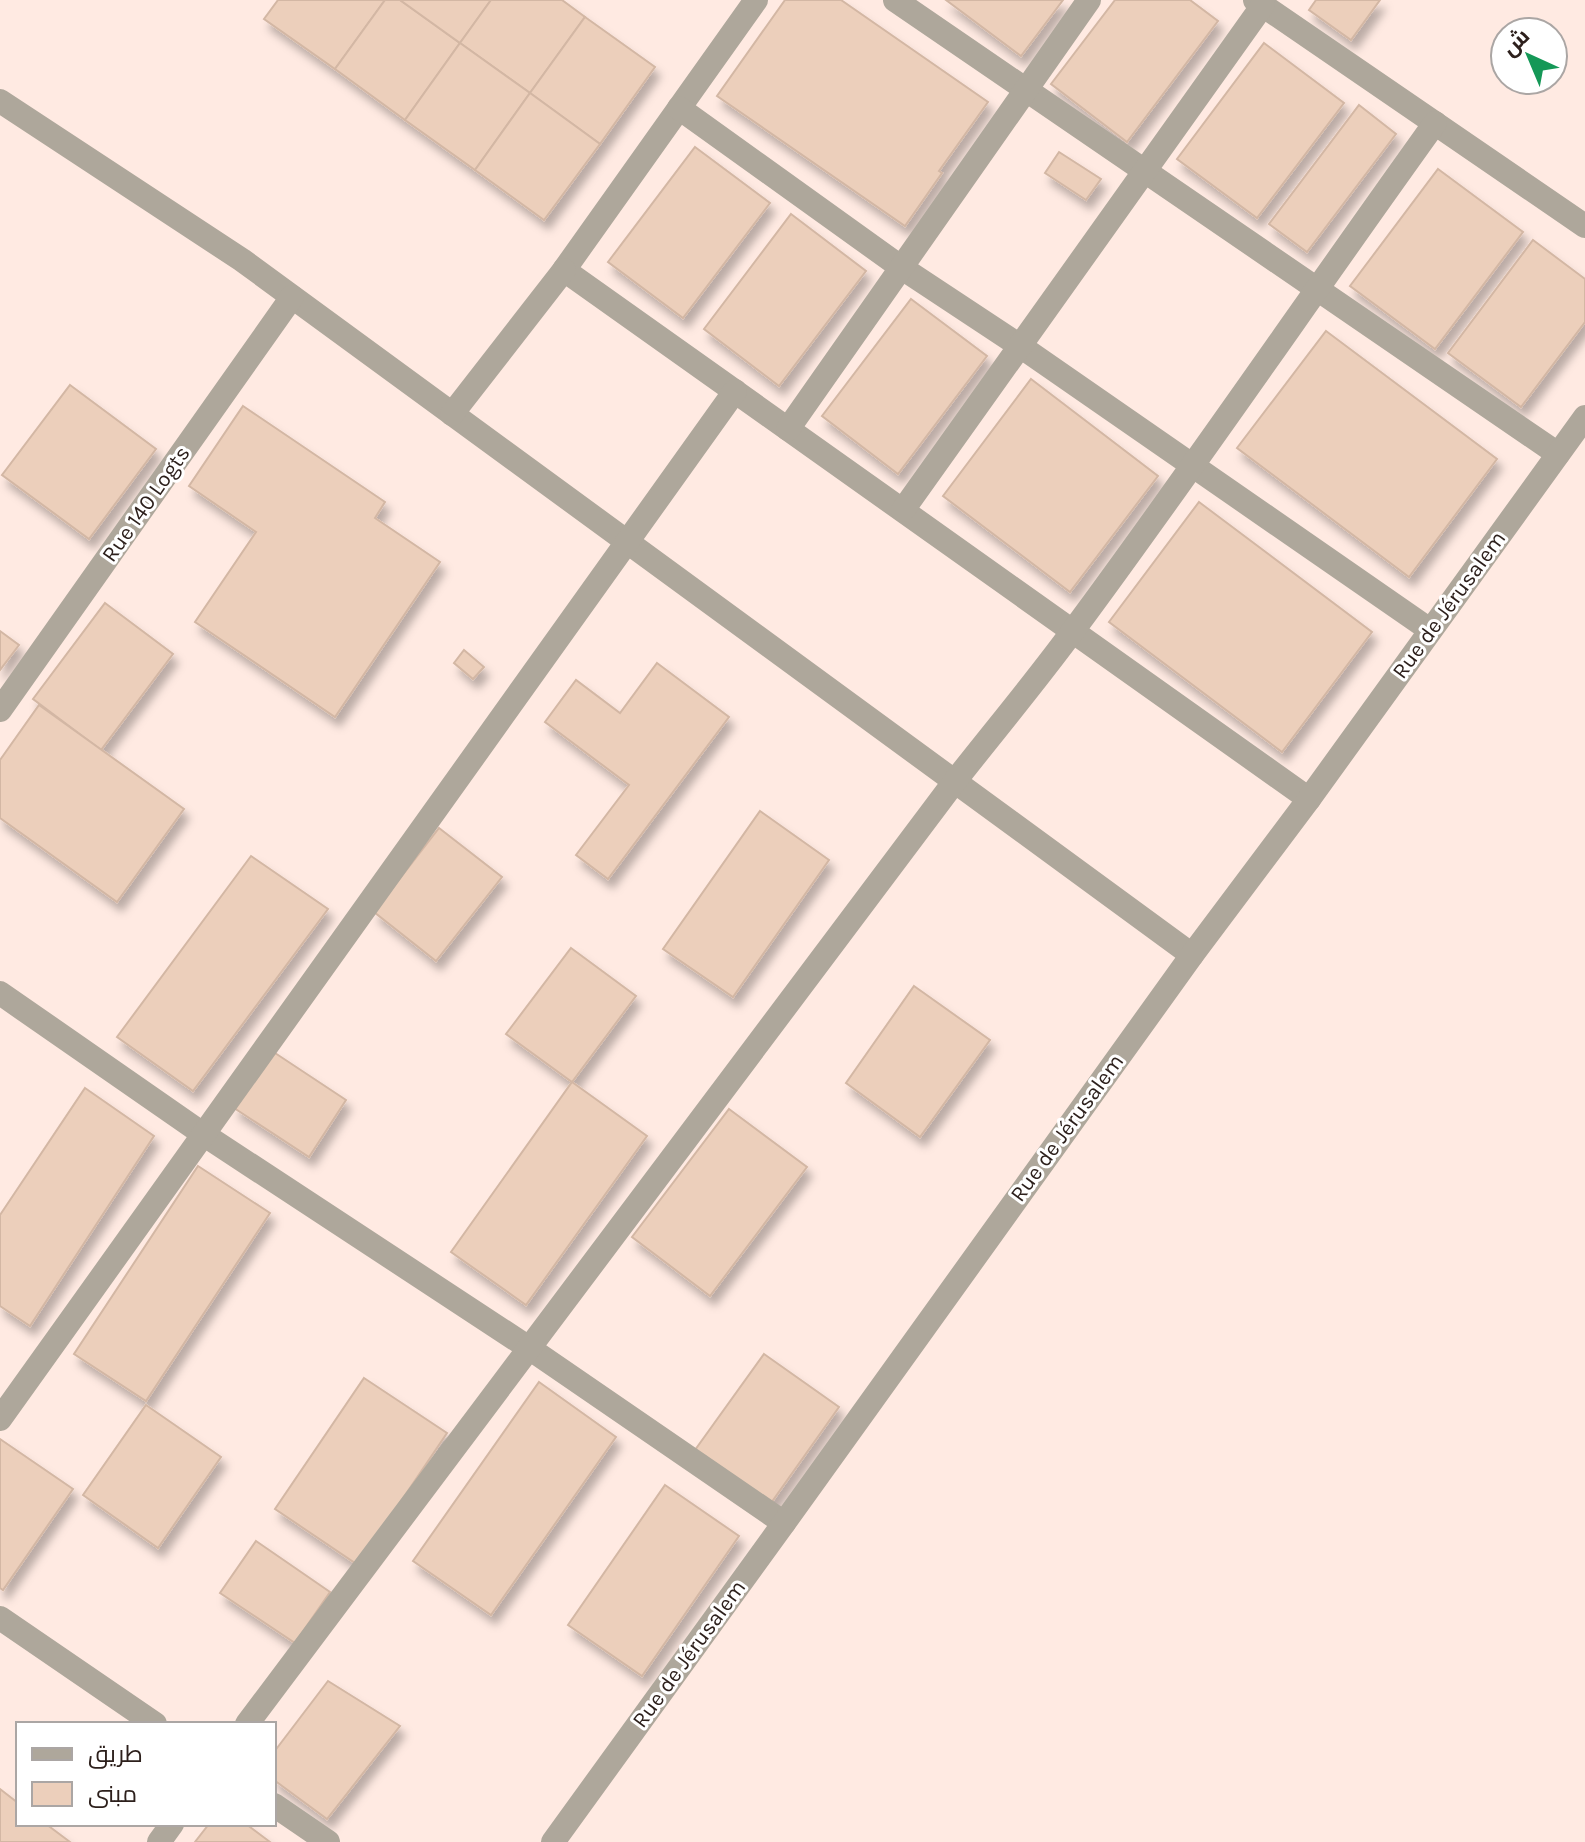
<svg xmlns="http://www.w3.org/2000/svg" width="1585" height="1842" viewBox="0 0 1585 1842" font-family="Karla,Cairo,sans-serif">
<defs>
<filter id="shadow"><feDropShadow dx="5" dy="9" stdDeviation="4" flood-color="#0004"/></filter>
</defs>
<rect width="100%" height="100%" fill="#ffeae2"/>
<g fill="#eccfbb" stroke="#d3b7a4" stroke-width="2" filter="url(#shadow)">
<polygon points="278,0 385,0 335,69 264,19"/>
<polygon points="385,0 400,0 460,43 405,120 335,69"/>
<polygon points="400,0 491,0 460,43"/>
<polygon points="491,0 562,0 585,17 530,93 460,43"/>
<polygon points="785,0 841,0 988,102 939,171 942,173 905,226 717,96"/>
<polygon points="946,0 1063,0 1021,56"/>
<polygon points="1115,0 1190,0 1218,21 1127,142 1051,84"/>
<polygon points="1316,0 1380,0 1351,40 1309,10"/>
<polygon points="585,17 655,67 600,144 530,93"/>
<polygon points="460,43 530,93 475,170 405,120"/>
<polygon points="1264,43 1344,103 1257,218 1177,159"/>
<polygon points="530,93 600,144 544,220 475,170"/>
<polygon points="1359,105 1396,134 1307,252 1269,224"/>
<polygon points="695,147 770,203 683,318 608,262"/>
<polygon points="1059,152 1101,179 1086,200 1045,173"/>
<polygon points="1438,169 1523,232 1435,349 1350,286"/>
<polygon points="791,214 866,271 779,386 704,329"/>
<polygon points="1533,240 1585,279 1585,322 1521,407 1448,353"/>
<polygon points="911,299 987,356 898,474 822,416"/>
<polygon points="1326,331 1497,459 1409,577 1237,448"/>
<polygon points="1031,379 1158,476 1070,592 943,496"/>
<polygon points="70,385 156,449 89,539 2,475"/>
<polygon points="243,406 385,502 375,518 440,562 335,717 195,622 256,532 189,486"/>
<polygon points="1199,502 1372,632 1282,752 1109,622"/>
<polygon points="105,603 173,654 101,750 33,699"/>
<polygon points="0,631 19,645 0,670"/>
<polygon points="464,650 484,667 473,679 454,663"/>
<polygon points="657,663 729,717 608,879 576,855 629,785 545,722 576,680 620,713"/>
<polygon points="39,705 184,809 117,902 0,818 0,760"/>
<polygon points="760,811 829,860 733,997 663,949"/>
<polygon points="439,828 502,877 436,961 374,912"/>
<polygon points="251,856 328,909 193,1091 117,1037"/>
<polygon points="571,948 636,996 572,1082 506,1034"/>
<polygon points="914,986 990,1040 920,1137 846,1083"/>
<polygon points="272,1051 346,1100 309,1157 234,1108"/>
<polygon points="572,1082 647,1136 526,1305 451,1252"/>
<polygon points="85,1088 154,1136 30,1326 0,1306 0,1215"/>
<polygon points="729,1109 807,1167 710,1296 632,1237"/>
<polygon points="198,1166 270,1213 146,1401 74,1354"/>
<polygon points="764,1354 839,1407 771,1503 695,1450"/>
<polygon points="364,1378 447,1433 358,1565 275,1509"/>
<polygon points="539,1382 616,1437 491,1615 413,1561"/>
<polygon points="146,1405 221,1457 158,1548 83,1495"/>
<polygon points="0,1439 73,1489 3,1590 0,1588"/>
<polygon points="665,1485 739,1536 642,1676 568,1625"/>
<polygon points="256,1541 330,1592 295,1643 220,1593"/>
<polygon points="328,1681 400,1726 327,1819 274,1780 274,1752"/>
<polygon points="0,1789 18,1803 18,1824 46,1824 70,1842 0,1842"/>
<polygon points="209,1824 246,1824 270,1842 195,1842"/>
</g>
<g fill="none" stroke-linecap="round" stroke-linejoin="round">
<g stroke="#aea79b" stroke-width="24">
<polyline points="756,0 564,270 1309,799"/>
<polyline points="895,0 1558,454"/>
<polyline points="1255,0 1585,226"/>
<polyline points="0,101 242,260 1192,955"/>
<polyline points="679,108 902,268 1020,346 1430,630"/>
<polyline points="452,414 564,270"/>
<polyline points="788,429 1089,0"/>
<polyline points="903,510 1263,5"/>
<polyline points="0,710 292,297"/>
<polyline points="0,993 203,1134 529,1348 784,1523"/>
<polyline points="0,1419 735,391"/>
<polyline points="0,1618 155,1724"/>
<path d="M247 1724 955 781C995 730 1037 680 1075 628 1198 462 1314 291 1435 123"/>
<polyline points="274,1805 328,1842"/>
<polyline points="159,1842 172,1824"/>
<polyline points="553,1842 784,1523 1192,955 1309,799 1585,417"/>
</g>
</g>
<g text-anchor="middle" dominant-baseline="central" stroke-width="6" stroke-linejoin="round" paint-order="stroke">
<g font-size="22" fill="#2d201c" stroke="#fff">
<text transform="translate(146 504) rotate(-55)">Rue 140 Logts</text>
<text transform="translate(1449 605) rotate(-54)">Rue de Jérusalem</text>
<text transform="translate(1067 1128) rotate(-54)">Rue de Jérusalem</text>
<text transform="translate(689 1654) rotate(-54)">Rue de Jérusalem</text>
</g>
</g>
<rect x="16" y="1722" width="260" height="104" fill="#ffffff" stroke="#aba6a4" stroke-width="2"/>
<rect x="32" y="1748" width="40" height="12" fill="#aea79b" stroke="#aba6a4" stroke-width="2"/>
<text x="88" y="1762" font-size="24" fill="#2d201c">طريق</text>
<rect x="32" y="1782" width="40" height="24" fill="#eccfbb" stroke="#aba6a4" stroke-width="2"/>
<text x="88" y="1802" font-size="24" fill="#2d201c">مبنى</text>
<g transform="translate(1529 56) rotate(316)"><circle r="38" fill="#ffffff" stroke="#aba6a4" stroke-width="2"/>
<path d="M0-6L14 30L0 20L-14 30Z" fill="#159857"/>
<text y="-12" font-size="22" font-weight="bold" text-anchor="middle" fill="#2d201c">ش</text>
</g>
</svg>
